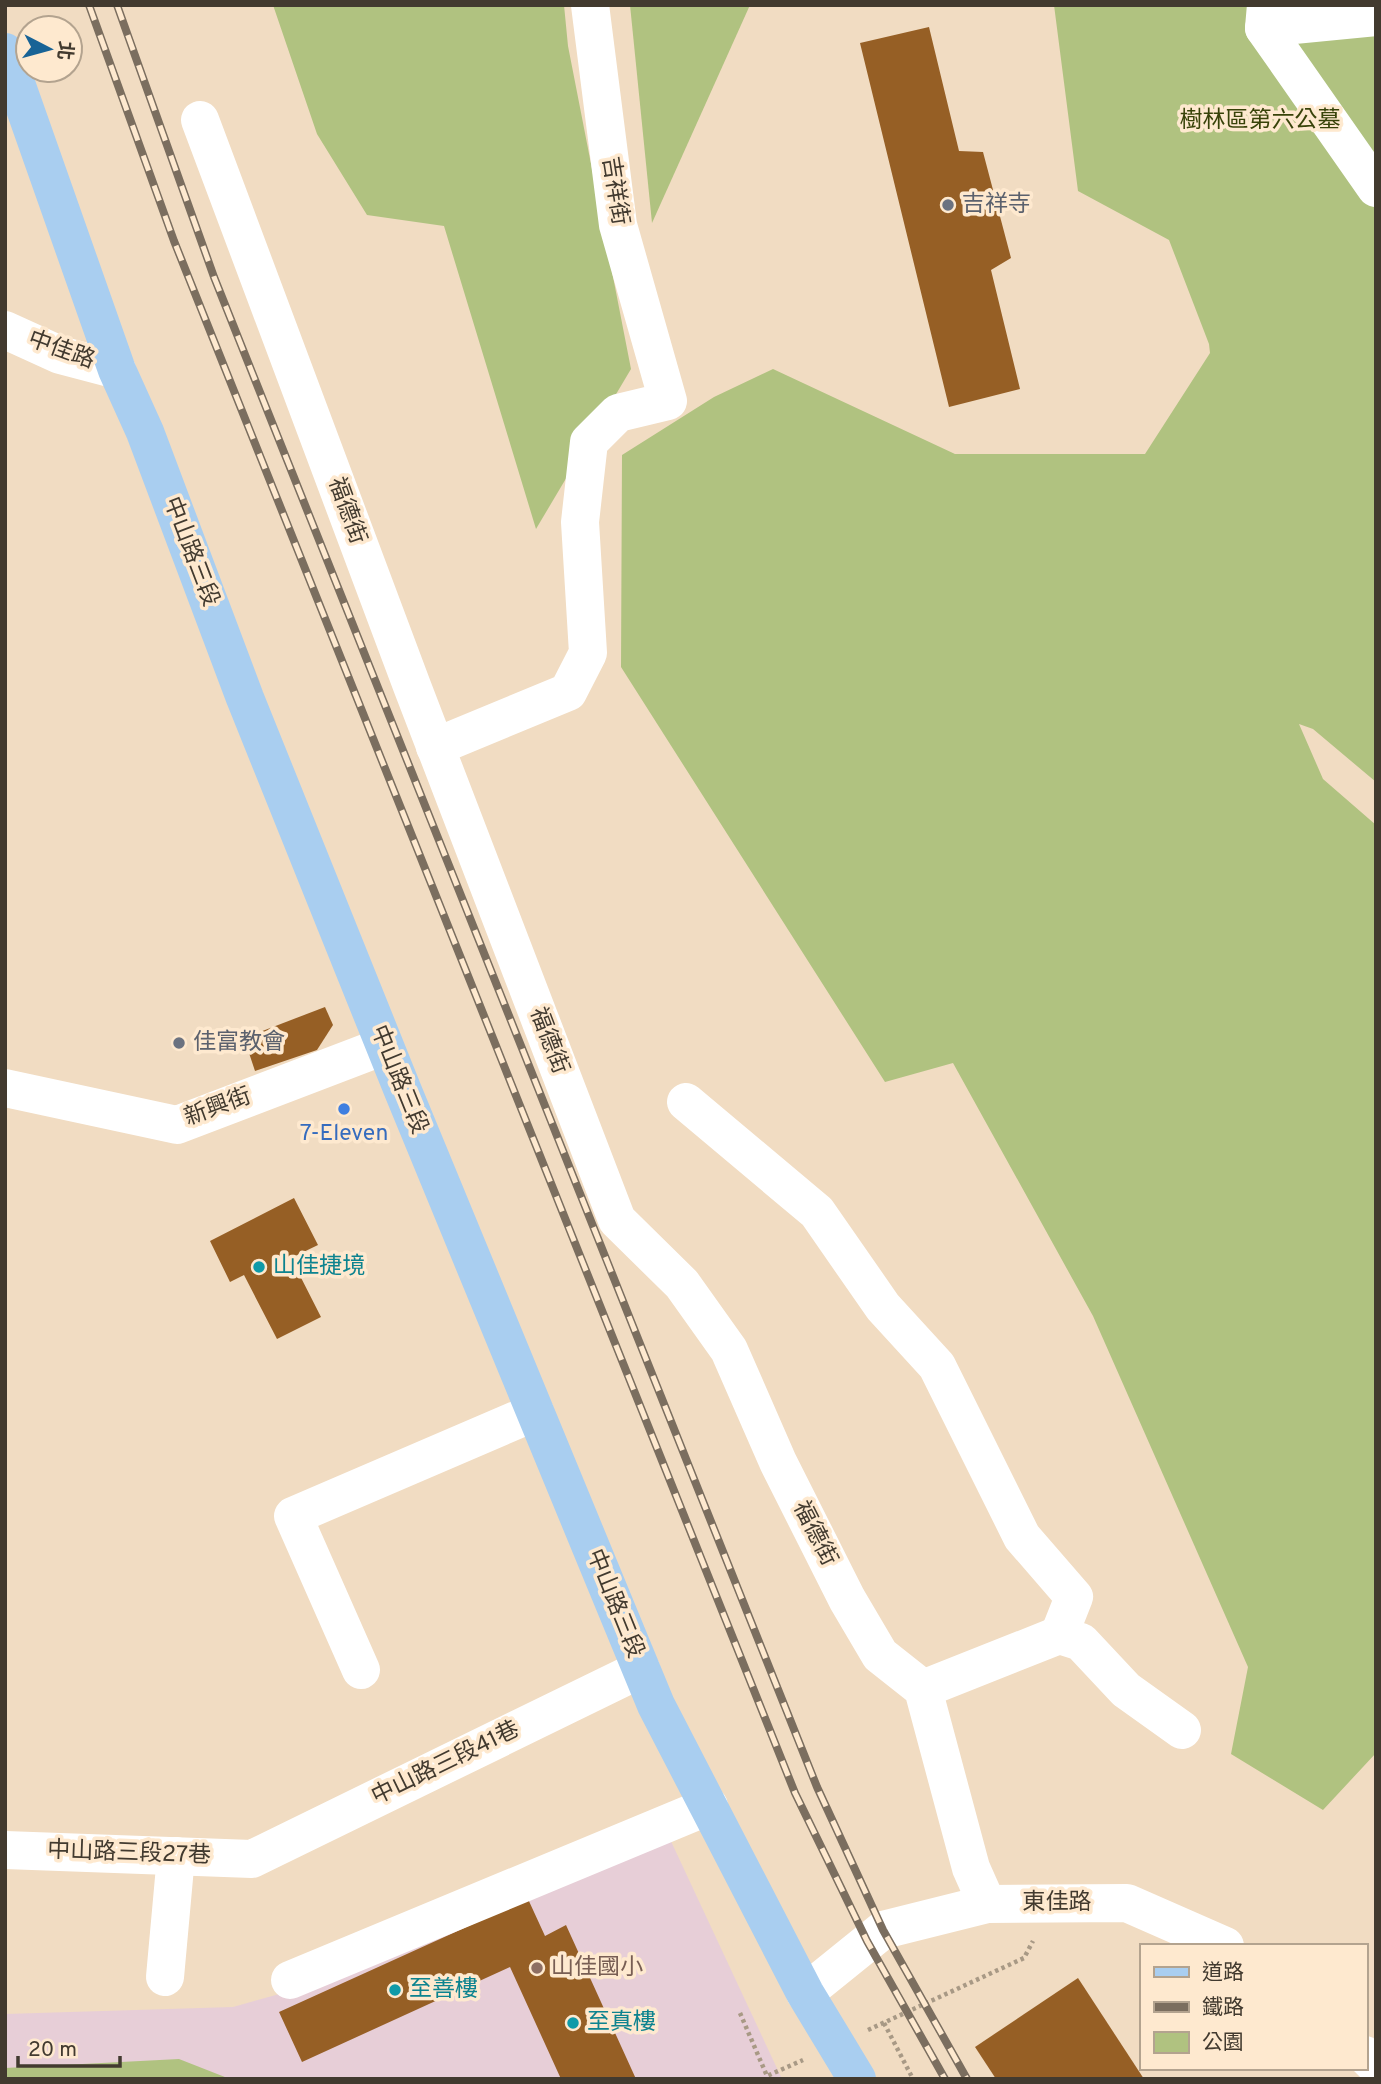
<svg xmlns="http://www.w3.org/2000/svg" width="1381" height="2084" viewBox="0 0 1381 2084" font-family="Overpass,'Noto Sans TC',sans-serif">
<rect width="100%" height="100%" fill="#f1dcc2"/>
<polygon fill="#e7ced7" points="669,1837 782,2079 5,2079 5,2014 233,2007 283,1993"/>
<g fill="#b0c280">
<polygon points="273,5 564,5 568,46 631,369 536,529 444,226 367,215 317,134"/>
<polygon points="630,5 750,5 652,223"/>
<polygon points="1054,5 1376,5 1376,782 1313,729 1299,724 1323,779 1376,825 1376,1753 1323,1810 1231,1754 1248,1667 1093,1316 953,1063 885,1082 621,667 622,455 714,397 773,369 955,454 1145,454 1210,353 1209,344 1169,240 1078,191"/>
<polygon points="179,2059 230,2079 5,2079 5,2068"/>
</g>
<g fill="#965f25">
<polygon points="929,27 959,151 983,152 1011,258 991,270 1020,389 949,407 860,43"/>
<polygon points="325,1007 333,1025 317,1050 255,1071 244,1038"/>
<polygon points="294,1198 318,1245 291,1258 321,1317 277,1339 244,1275 230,1282 210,1241"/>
<polygon points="528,1899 545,1936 566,1925 636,2079 561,2079 510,1967 302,2062 279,2012"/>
<polygon points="1078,1978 1144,2079 996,2079 975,2047"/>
</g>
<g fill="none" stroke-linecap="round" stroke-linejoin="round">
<g stroke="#a89985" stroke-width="4.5" stroke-dasharray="3.5 3.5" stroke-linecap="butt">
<polyline points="740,2013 767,2076 803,2060"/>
<polyline points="884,2023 913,2079"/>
<polyline points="868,2030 1024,1958 1033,1941"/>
</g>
<g stroke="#fff" stroke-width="38">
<polyline points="1266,5 1264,28 1376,188"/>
<polyline points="1264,28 1376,17"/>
<polyline points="200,120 412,686 617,1220 682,1284 729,1350 778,1462 847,1599 880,1655 923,1689 971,1868 987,1904"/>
<polyline points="5,330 60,355 117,370"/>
<polyline points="435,747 568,692 588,653 580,522 589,442 618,413 668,401 618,225 590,5"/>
<polyline points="5,1088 177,1125 384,1046"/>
<polyline points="686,1102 817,1212 883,1307 937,1366 1022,1537 1074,1597 1059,1635"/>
<polyline points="361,1670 293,1516 535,1412"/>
<polyline points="923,1689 1059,1635 1081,1642 1126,1690 1182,1730"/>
<polyline points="5,1850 252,1859 641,1669"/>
<polyline points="165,1977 176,1856"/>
<polyline points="290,1980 709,1806"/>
<polyline points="805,1993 883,1930 987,1904 1127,1903 1225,1946"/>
<polyline points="1365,2055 1376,2066"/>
</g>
<polyline stroke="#a9cef0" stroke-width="38" points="5,52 117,370 145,432 245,698 403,1091 656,1705 805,1993 857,2079"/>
<g stroke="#7b6e5f" stroke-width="8">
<g id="rail">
<polyline points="89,5 174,241 795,1793 867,1941 945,2079"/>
<polyline points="117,5 214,277 817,1787 883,1930 967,2079"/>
</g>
</g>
<use href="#rail" stroke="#fee9cf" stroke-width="5" stroke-dasharray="16" stroke-linecap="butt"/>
</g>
<g fill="#6b7280" stroke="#fee9cf" stroke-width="2.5">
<circle cx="948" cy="205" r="7"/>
<circle cx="179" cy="1043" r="7"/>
</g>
<circle fill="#3f7fe0" stroke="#fee9cf" stroke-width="2.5" cx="344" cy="1109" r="7"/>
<g fill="#0f9aa8" stroke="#fee9cf" stroke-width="2.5">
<circle cx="259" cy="1267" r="7"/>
<circle cx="395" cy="1990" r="7"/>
<circle cx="573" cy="2023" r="7"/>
</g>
<circle fill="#8d6e63" stroke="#fee9cf" stroke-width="2.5" cx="537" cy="1968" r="7"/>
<g text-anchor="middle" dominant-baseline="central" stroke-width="7" stroke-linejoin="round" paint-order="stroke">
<g font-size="23" fill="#384309" stroke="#fee9cf">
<text x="1260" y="121">樹林區第六公墓</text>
</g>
<g font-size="23" fill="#423a2f" stroke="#fee9cf">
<text transform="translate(614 191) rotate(81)">吉祥街</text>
<text transform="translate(61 351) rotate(20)">中佳路</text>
<text transform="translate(346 511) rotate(70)">福德街</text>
<text transform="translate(190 552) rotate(69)">中山路三段</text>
<text transform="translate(548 1041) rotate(69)">福德街</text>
<text transform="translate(398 1080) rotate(68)">中山路三段</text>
<text transform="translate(218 1108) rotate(-20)">新興街</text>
<text transform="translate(814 1534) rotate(63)">福德街</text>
<text transform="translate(614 1604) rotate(68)">中山路三段</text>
<text transform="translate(446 1764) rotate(-26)">中山路三段41巷</text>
<text transform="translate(129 1854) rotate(2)">中山路三段27巷</text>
<text x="1057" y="1903">東佳路</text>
</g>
<g font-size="23" fill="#5b616d" stroke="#fee9cf" text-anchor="start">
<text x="962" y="205">吉祥寺</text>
<text x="193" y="1043">佳富教會</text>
</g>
<g font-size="23" fill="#366cbe" stroke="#fee9cf">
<text x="344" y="1134">7-Eleven</text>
</g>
<g font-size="23" fill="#0d838f" stroke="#fee9cf" text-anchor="start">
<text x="273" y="1267">山佳捷境</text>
<text x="409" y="1990">至善樓</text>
<text x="587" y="2023">至真樓</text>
</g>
<g font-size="23" fill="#785e54" stroke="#fee9cf" text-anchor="start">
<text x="551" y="1968">山佳國小</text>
</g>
</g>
<rect width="1381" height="2084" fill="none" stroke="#423a2f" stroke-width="14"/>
<rect x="1140" y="1944" width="228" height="126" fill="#fee9cf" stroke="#b3a38f" stroke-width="2"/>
<rect x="1154" y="1967" width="35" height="10" fill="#a9cef0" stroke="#b3a38f" stroke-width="2"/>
<text x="1202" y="1979" font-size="21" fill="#423a2f">道路</text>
<rect x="1154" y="2002" width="35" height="10" fill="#7b6e5f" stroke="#b3a38f" stroke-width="2"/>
<text x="1202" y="2014" font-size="21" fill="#423a2f">鐵路</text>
<rect x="1154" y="2032" width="35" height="21" fill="#b0c280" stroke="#b3a38f" stroke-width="2"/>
<text x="1202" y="2049" font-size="21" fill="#423a2f">公園</text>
<g transform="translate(49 49) rotate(96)"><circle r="33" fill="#fee9cf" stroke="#b3a38f" stroke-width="2"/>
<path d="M0-5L12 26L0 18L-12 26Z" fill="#186396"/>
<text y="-10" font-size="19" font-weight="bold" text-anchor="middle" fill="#423a2f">北</text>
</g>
<path d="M18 2056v10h102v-10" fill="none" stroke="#423a2f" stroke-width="3.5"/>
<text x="28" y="2056" font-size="21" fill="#423a2f" stroke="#fee9cf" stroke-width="5" paint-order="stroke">20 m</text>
</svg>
